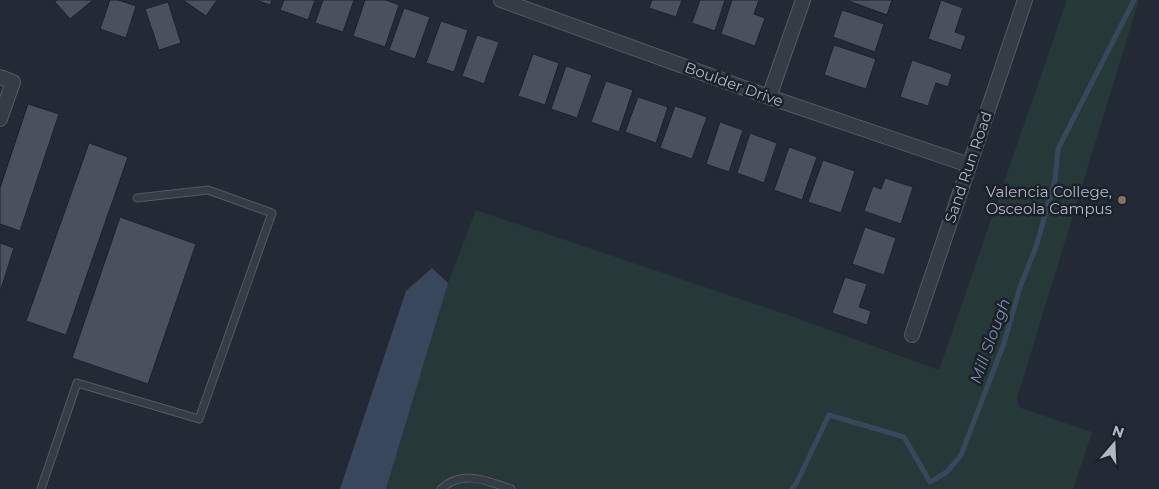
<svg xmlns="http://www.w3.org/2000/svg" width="1159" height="489" viewBox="0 0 1159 489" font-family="Montserrat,sans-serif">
<rect width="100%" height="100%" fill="#222a35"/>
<polygon fill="#273838" points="1067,0 1139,0 1017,398 1018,405 1021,408 1092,432 1073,489 386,489 448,283 476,210 794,317 939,370"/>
<polygon fill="#39475d" points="432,268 448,283 386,489 340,489 406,291"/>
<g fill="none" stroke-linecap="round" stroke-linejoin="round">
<polyline stroke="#39475d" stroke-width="5" points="792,489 797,482 829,415 904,437 930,482 947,472 961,455 1004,343 1020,287 1036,247 1055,180 1058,149 1134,0"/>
</g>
<g fill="#49515f" stroke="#1d232d">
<polygon points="57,0 93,0 70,19 55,2"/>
<polygon points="110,0 118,0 136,6 126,38 100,29"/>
<polygon points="183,0 217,0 206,16"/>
<polygon points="256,0 272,0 270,5"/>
<polygon points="284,0 315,0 308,20 280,10"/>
<polygon points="323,0 354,0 343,32 315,23"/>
<polygon points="365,0 386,0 399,5 385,47 353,36"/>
<polygon points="652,0 682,0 676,17 649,8"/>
<polygon points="700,0 725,0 715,31 692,23"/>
<polygon points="732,0 759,0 754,14 765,18 755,46 721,34"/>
<polygon points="846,0 892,0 887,15"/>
<polygon points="941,0 963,8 955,32 966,36 961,50 928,39"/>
<polygon points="168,2 181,43 159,50 145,9"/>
<polygon points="404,8 430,17 415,59 389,50"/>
<polygon points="842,10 884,24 875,52 833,37"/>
<polygon points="441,21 468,30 454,72 426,63"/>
<polygon points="477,35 499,42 484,84 462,76"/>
<polygon points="834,45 876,59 866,89 824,75"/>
<polygon points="533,54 559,63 545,105 518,96"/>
<polygon points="912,60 952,74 948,87 936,83 928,106 900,97"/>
<polygon points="566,66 592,75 577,118 551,109"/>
<polygon points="606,81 633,90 619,132 591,122"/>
<polygon points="638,97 668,107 656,143 625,132"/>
<polygon points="28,104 59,114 20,231 0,224 0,188"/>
<polygon points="675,106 707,117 692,159 660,148"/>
<polygon points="720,122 743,130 729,172 706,164"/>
<polygon points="750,133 777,143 764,183 737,173"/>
<polygon points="89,143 128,157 66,335 26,321"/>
<polygon points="789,147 817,157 802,200 774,190"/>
<polygon points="823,160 855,171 841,213 808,202"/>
<polygon points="885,178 913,187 901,224 864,211 873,186 881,189"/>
<polygon points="120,217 196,244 148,384 72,358"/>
<polygon points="865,227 896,238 884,275 852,264"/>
<polygon points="0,243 14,248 0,292"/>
<polygon points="845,277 867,284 859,307 871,311 867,325 832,313"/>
</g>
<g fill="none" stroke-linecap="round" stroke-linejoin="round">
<g stroke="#535a64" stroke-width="9">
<g id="lane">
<polyline points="41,489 77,383 199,419 272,213 208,190 137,198"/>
<path d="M441 489C463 469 487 481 511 489"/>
</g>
</g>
<g stroke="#535a64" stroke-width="16">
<g id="street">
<polyline points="501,0 769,97 969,165"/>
<polyline points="0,77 13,82 0,119"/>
<polyline points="769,97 803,0"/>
<polyline points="912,335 1025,0"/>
</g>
</g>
<use href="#lane" stroke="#363c46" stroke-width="7"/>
<use href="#street" stroke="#363c46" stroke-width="14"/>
</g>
<circle fill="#8d6e63" stroke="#1b212b" stroke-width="2" cx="1122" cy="200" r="5"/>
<g text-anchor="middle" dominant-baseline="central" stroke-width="5" stroke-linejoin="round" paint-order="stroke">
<g font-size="15" fill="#b0b7c3" stroke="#1b212b">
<text transform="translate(734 84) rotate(20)">Boulder Drive</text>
<text transform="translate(968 167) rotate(-71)">Sand Run Road</text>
</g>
<g font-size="15" fill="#b0b7c3" stroke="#1b212b" text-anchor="end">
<text x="1112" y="191">Valencia College,<tspan x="1112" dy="17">Osceola Campus</tspan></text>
</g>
<g font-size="16" font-style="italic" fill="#7b8ea8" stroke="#1b212b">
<text transform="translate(990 341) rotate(-70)">Mill Slough</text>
</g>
</g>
<g transform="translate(1114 444) rotate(19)" stroke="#1b212b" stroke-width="4" paint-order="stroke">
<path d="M0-4L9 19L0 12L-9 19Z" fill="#b0b7c3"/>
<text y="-8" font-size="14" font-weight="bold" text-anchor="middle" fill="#b0b7c3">N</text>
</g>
</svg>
